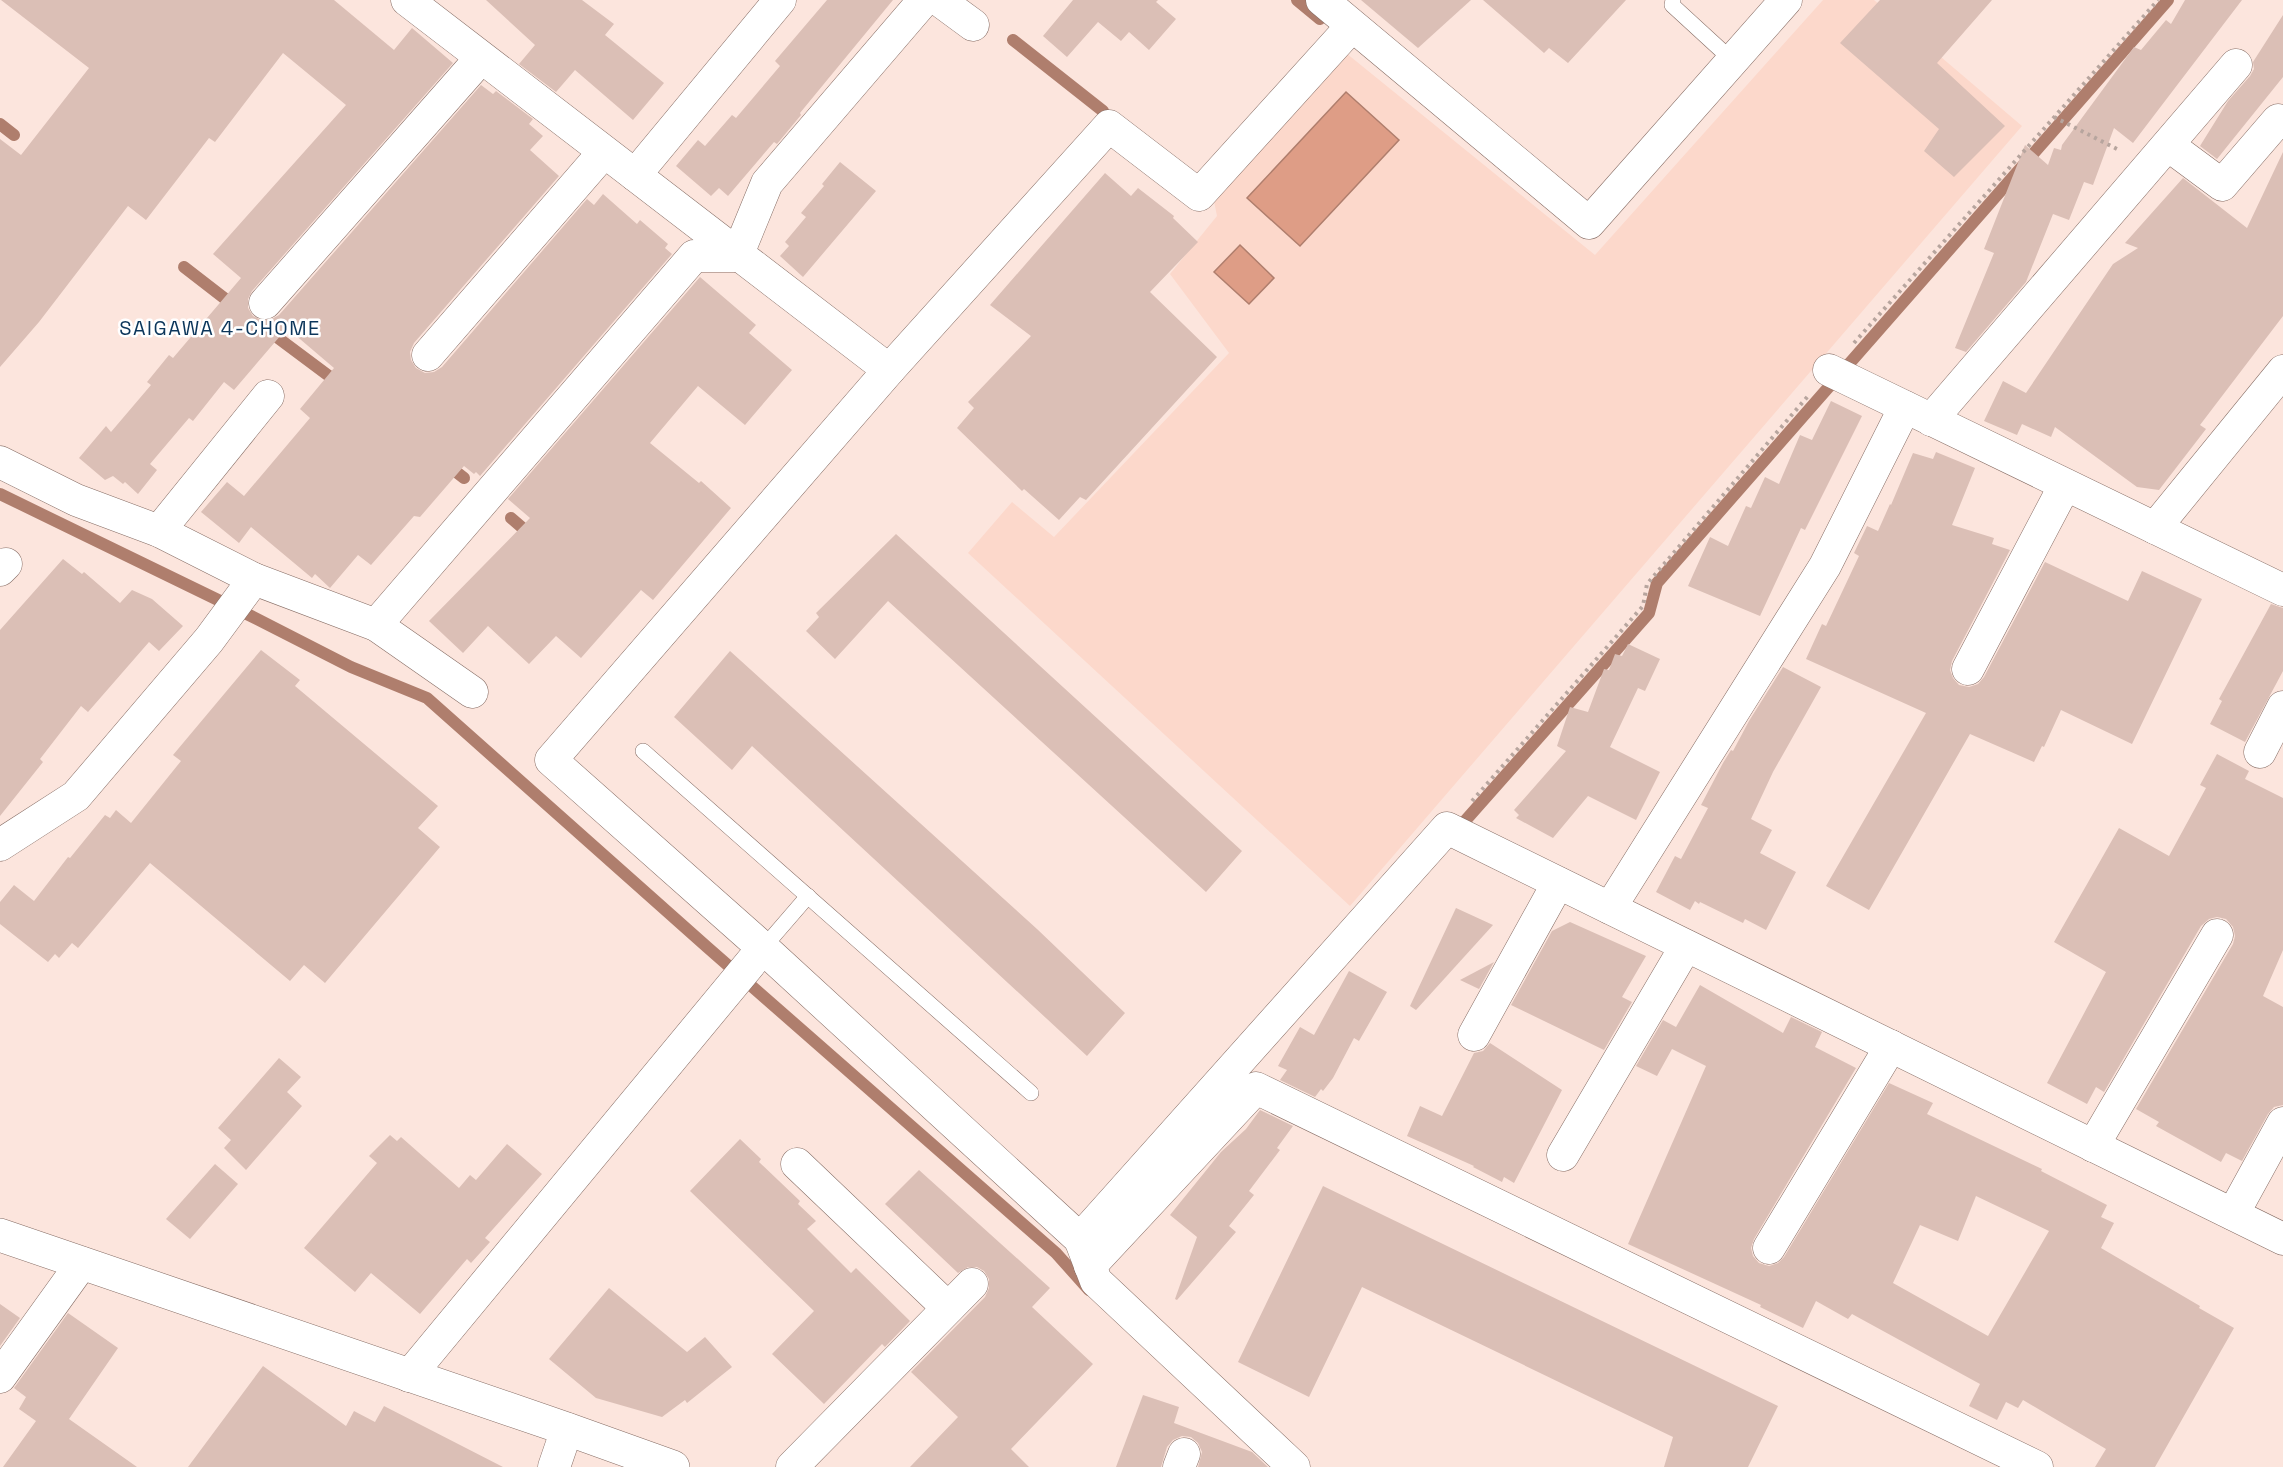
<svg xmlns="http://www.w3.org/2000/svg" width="2283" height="1467" viewBox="0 0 2283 1467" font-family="'Space Grotesk',sans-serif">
<rect width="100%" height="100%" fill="#fce5dd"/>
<polygon fill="#fcd8cb" points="1823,0 1874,0 2022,126 1350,906 968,553 1012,502 1054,537 1229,353 1170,274 1217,216 1214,201 1346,53 1595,255"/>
<g fill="#de9d86" stroke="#af7e6d" stroke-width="1.5">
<polygon points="1346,92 1399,140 1300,246 1247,198"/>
<polygon points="1240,245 1274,278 1249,304 1214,272"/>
</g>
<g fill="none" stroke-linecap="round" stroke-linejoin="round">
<g stroke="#af7e6d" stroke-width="12">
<polyline points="1297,0 1320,19"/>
<polyline points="1013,40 1103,111"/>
<polyline points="0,124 14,135"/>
<polyline points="184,267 237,308"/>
<polyline points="266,329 341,385"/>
<polyline points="446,464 464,478"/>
<polyline points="0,494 251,616 351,667 427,698 707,947 1056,1253 1089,1290"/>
<polyline points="511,518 533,537"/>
<polyline points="1457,830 1649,613 1657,583 2168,0"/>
</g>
</g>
<g fill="#dbbfb6" fill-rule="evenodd">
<polygon points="1,0 334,0 394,50 412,28 453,63 252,291 248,299 248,308 253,316 261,320 270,320 279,315 481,85 493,94 496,91 533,119 529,124 543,136 530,150 559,176 414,343 410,352 411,360 416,368 425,373 434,372 442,367 587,199 594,205 603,194 637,224 640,220 668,244 665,248 672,254 480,476 476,472 474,474 464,466 420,517 414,516 371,565 358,555 330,588 315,574 312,578 251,527 239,543 201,512 227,482 244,496 310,418 300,409 334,368 287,328 234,390 224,382 193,421 189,418 150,464 157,470 138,494 125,482 123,484 113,476 105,480 79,458 106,426 111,432 151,385 147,382 169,355 173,358 241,278 213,254 346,105 283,53 215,142 209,138 146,220 128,206 39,322 0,367 0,139 21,155 89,68"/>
<polygon points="486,0 582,0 614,24 605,35 664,83 633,120 575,70 556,92 519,64 535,45"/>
<polygon points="827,0 893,0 800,113 801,115 777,144 774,142 728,196 719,188 711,196 676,166 698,140 705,146 732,115 736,118 780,66 775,61"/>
<polygon points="1073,0 1158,0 1156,2 1176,19 1149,50 1129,32 1121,41 1098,22 1067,57 1043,36"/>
<polygon points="1361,0 1471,0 1418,48"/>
<polygon points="1483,0 1626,0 1568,63 1549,48 1544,53"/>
<polygon points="1880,0 1992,0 1937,63 2005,126 1954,177 1924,151 1939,129 1840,43"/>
<polygon points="2185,0 2242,0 2133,143 2114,128 2093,185 2084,182 2069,220 2053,214 2026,282 1966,352 1955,348 1994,253 1984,249 2025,145 2048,165 2054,148 2061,150 2062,145 2134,47 2141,50 2166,20 2171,24"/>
<polygon points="2283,15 2283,77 2217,159 2200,146 2228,101 2250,76 2254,69 2253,62"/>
<polygon points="2283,152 2283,316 2200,425 2206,429 2159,490 2137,487 2055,427 2051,437 2022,424 2017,435 1984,421 2003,381 2026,393 2113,264 2138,248 2125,243 2183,178 2247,228"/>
<polygon points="840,162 876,191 803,277 780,256 789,246 785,242 806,217 801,213 824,186 822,184"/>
<polygon points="1105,173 1131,196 1138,188 1174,216 1173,218 1198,242 1150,292 1217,357 1086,500 1080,497 1059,520 1024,489 1022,491 957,428 974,408 968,402 1031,336 990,305"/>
<polygon points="700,277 756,325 749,333 792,370 745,425 698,386 650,443 699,483 701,481 731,508 653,600 641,590 581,658 556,636 529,664 488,626 463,653 429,621 530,518 508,499"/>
<polygon points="1831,401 1862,416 1805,530 1801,528 1760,616 1688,586 1710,537 1728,546 1746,506 1751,508 1765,477 1779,484 1800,435 1812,440"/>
<polygon points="1936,452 1975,468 1952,525 1994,538 1992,544 2010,550 1952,661 1950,670 1953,678 1959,685 1969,687 1978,684 1984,677 2045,562 2128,601 2142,571 2202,599 2132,744 2061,710 2044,747 2042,746 2034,762 1970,734 1869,910 1826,886 1926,713 1806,659 1822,624 1826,626 1859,556 1854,553 1867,526 1878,531 1890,504 1891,505 1913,453 1933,459"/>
<polygon points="896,534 1242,851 1206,892 888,601 835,659 806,631 819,617 816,613"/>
<polygon points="63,559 82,574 84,572 120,603 132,590 152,599 183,626 159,651 149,642 88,712 81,706 40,759 43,762 0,816 0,630"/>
<polygon points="2271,604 2283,608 2283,671 2245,742 2210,724 2222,701 2219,699"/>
<polygon points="1628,644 1660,659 1645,691 1638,688 1610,747 1660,772 1636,820 1588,796 1553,838 1516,818 1519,815 1514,810 1566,751 1557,746 1570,707 1588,712 1604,669 1609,670 1615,654 1622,656"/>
<polygon points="261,650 300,680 295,686 438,806 418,828 440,847 325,983 304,965 290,981 150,863 78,948 72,943 59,958 55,954 48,962 0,924 0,902 14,885 34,901 68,857 70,858 105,815 110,818 116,810 131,823 181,761 173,755"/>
<polygon points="730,651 1037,929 1125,1013 1087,1056 752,746 732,770 674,717"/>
<polygon points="1783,667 1821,687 1773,772 1751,819 1772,830 1760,853 1796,872 1766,930 1745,919 1743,923 1700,902 1699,904 1695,901 1690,910 1656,892 1675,856 1681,859 1708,808 1701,805 1723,763 1731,750 1733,751 1749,721"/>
<polygon points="2217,754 2249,771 2245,779 2283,798 2283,950 2263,996 2283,1007 2283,1105 2274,1107 2268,1114 2242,1161 2226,1153 2221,1162 2156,1126 2159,1122 2136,1109 2233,944 2235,936 2233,927 2226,919 2217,917 2209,919 2201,926 2104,1092 2096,1087 2087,1104 2047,1083 2106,972 2054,942 2119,828 2169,856 2206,788 2200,785"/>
<polygon points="1456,908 1493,925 1416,1010 1410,1006"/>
<polygon points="1570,922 1646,956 1622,997 1632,1002 1604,1050 1511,1005 1552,931"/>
<polygon points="1494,962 1479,989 1460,980"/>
<polygon points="1349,971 1387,992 1359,1041 1354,1038 1333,1078 1323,1091 1321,1089 1315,1097 1280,1080 1287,1070 1278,1066 1300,1027 1314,1035"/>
<path d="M1700 985 1783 1033 1791 1017 1822 1032 1815 1047 1856 1068 1754 1239 1751 1248 1753 1256 1759 1263 1769 1266 1778 1263 1784 1257 1889 1083 1933 1103 1927 1114 2042 1169 2041 1171 2107 1205 2101 1217 2114 1223 2101 1248 2200 1306 2199 1308 2234 1328 2155 1467H2095L2106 1449 2023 1400 2018 1408 2006 1402 1997 1420 1969 1406 1980 1384 1852 1314 1848 1319 1816 1301 1803 1328 1760 1307 1761 1305 1628 1244 1706 1066 1672 1049 1657 1076 1636 1066 1663 1020 1676 1027ZM1976 1196 2049 1231 1988 1336 1893 1283 1920 1225 1958 1241Z"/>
<polygon points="1490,1043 1562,1090 1514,1183 1504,1177 1502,1182 1473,1167 1474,1166 1407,1136 1420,1106 1442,1116 1474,1053 1483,1051"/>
<polygon points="279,1058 301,1077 287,1092 302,1106 246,1170 224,1148 231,1140 218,1128"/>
<polygon points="1260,1110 1293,1126 1277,1148 1280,1150 1249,1191 1254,1195 1229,1226 1236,1232 1177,1300 1175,1299 1197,1237 1170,1215 1221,1152 1246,1129"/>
<polygon points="390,1135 397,1141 401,1137 459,1188 470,1175 476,1180 507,1144 542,1174 485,1238 490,1242 471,1263 467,1259 420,1314 371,1273 355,1292 304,1248 377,1163 369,1156"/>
<polygon points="740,1139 761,1159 759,1162 800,1201 798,1204 816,1221 807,1229 851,1273 856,1268 910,1321 885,1347 882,1344 824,1404 772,1354 814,1311 690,1191"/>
<polygon points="215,1164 238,1184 190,1239 166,1219"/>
<polygon points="919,1170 1050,1288 1032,1307 1093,1364 1011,1449 1029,1467 910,1467 958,1417 911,1372 985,1297 989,1288 989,1279 984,1271 977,1267 968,1267 958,1273 885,1204"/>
<polygon points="1323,1186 1778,1406 1748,1467 1664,1467 1673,1437 1362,1287 1309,1397 1238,1362"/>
<polygon points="609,1288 687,1352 705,1337 732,1367 687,1403 685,1400 662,1417 596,1398 549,1359"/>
<polygon points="0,1304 20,1318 0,1346"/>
<polygon points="68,1313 118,1348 69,1419 137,1467 3,1467 36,1421 19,1409 26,1397 14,1388"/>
<polygon points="263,1366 346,1426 354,1411 375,1422 384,1406 503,1467 188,1467"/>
<polygon points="1143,1395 1179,1407 1174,1423 1252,1452 1268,1467 1198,1467 1202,1452 1198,1443 1191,1437 1182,1436 1173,1440 1167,1447 1161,1467 1116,1467"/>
</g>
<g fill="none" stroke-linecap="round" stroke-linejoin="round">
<g stroke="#866d65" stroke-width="16">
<g id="service">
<polyline points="1673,0 1672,5 1733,61"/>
<polyline points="643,751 1031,1093"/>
<polyline points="763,948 808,896"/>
</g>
</g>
<g stroke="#866d65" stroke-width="33">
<g id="minor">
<polyline points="407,0 889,370"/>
<polyline points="939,0 973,25"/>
<polyline points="1322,0 1589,223 1786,0"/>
<polyline points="2168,145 2222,185 2278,120 2283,122"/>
<polyline points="635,175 780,0"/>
<polyline points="265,303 481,58"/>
<polyline points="428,355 604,152"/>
<polyline points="1829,370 2283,590"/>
<polyline points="1931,420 2236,65"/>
<polyline points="0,462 76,500 159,531 254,579 376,625 472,692"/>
<polyline points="2155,528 2283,371"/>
<polyline points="159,531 268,396"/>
<polyline points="0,570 6,564"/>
<polyline points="376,625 694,256 737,256 767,183 924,0"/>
<polyline points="1968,669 2065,485"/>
<polyline points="2260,752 2283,707"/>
<polyline points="0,845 76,796 209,640 254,579"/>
<polyline points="1610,908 1825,566 1905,407"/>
<polyline points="1474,1035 1558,883"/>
<polyline points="2093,1146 2217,935"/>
<polyline points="1563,1155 1686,946"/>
<polyline points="797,1164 948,1308"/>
<polyline points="2233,1214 2283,1123"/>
<polyline points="1080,1239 763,948 551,760 889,370 1109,126 1199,195 1352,26"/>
<polyline points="1769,1248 1891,1046"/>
<polyline points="1090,1266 1256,1088 2037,1467"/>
<polyline points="409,1376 763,948"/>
<polyline points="0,1377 82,1263"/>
<polyline points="554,1467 567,1429"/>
<polyline points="792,1467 972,1284"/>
<polyline points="1179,1467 1184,1454"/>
<polyline points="1294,1467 1096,1281 1080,1239 1447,828 2283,1239"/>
</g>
</g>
<g stroke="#866d65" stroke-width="34">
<polyline id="tertiary" points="0,1235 567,1429 673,1467"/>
</g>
<g stroke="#b7a59e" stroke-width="4" stroke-dasharray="3 4.5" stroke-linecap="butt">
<polyline points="2054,117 2117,149"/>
<polyline points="1854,343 2158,0"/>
<polyline points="1472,801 1643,606 1647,584 1808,396"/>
</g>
<use href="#service" stroke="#fff" stroke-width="15"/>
<use href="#minor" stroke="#fff" stroke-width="32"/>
<use href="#tertiary" stroke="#fff" stroke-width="33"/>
</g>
<g text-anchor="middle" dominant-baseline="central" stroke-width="5" stroke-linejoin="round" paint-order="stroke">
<g font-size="20" letter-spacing="1.5" fill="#0c365b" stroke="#fff">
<text x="220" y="328">SAIGAWA 4-CHOME</text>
</g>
</g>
</svg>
